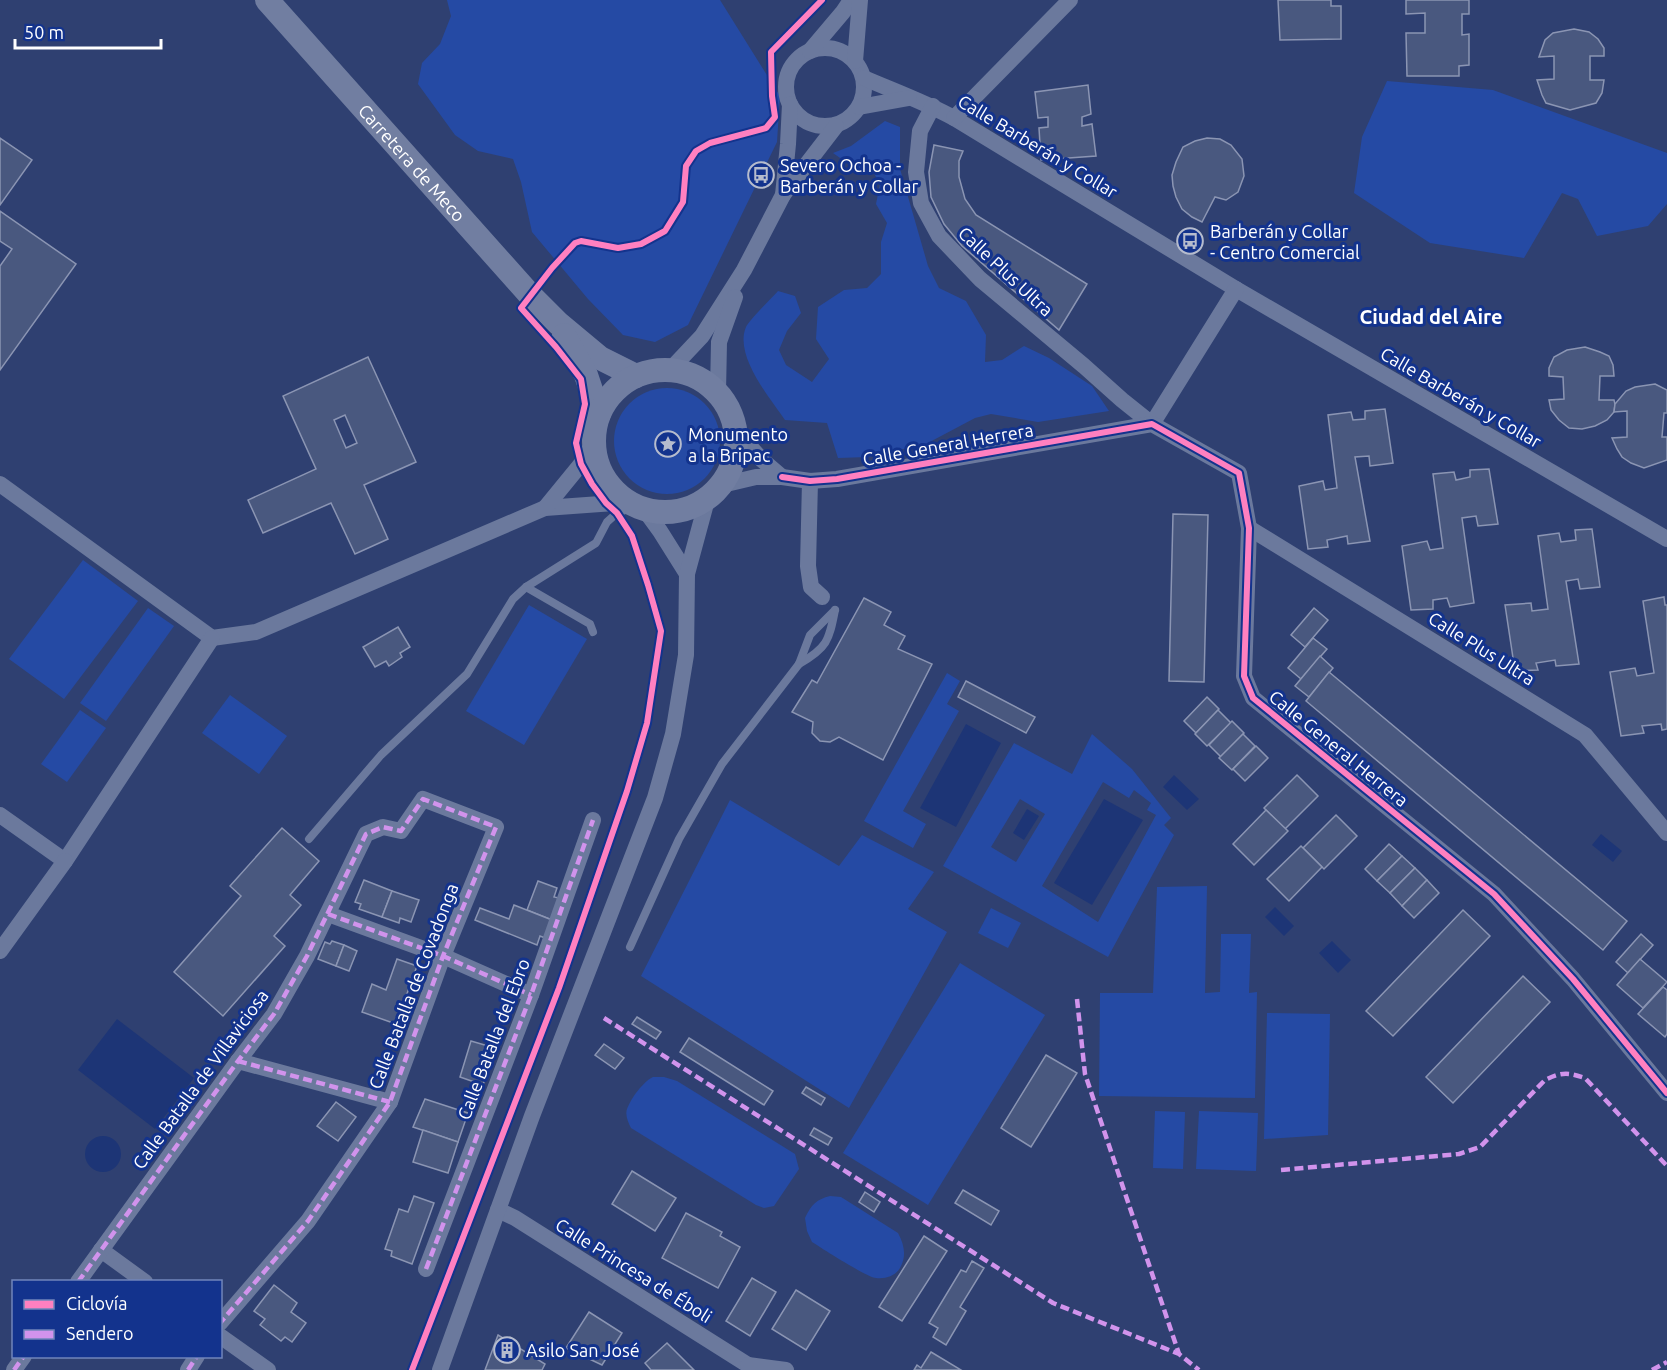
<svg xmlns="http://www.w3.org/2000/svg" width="1667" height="1370" viewBox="0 0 1667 1370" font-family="Ubuntu,sans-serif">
<rect width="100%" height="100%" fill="#2f4071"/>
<g fill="#254aa4" fill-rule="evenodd">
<polygon points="447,0 720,0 780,96 777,142 688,325 655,342 623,335 588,299 532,232 521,182 513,159 478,151 455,135 418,84 422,63 440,44 451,16"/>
<polygon points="1387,81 1493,90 1667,153 1667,204 1648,226 1597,236 1578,199 1562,193 1524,258 1430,243 1354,193 1362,137"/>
<path d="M885 121 900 127V169L928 266 939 288 966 301 986 335 985 362 1002 360 1024 346 1049 358 1092 386 1109 411 1038 422 991 414 975 418 926 444 868 457 838 458 827 423 785 420C769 397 734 355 746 327 749 320 772 298 778 291L795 296 801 313 787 331 779 350 786 365 812 382 829 359 816 339 818 307 844 290 867 288 881 274V242L887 223 876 204 880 184 872 170 853 167 833 153 851 146Z"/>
<circle cx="667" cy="441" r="53"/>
<polygon points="83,560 138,601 64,699 9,659"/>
<polygon points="529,605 587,639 524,745 466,711"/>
<polygon points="148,608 174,626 106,721 80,703"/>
<polygon points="947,673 960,681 947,704 959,711 903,811 926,824 913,848 864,821"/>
<polygon points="230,695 287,736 259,774 202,733"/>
<polygon points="80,710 106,728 67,782 41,764"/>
<path d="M1092 734 1132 769 1171 818 1164 825 1174 835 1108 957 943 866 1014 743 1072 774ZM1103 782 1129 798 1134 790 1151 803 1147 810 1156 815 1098 922 1042 886ZM1020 799 1045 814 1016 862 991 847Z"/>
<polygon points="730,800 839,866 862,835 934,872 908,909 947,932 849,1108 641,976"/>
<polygon points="1207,886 1205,993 1220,992 1221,934 1251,934 1249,993 1257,992 1255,1098 1099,1096 1100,993 1153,993 1157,887"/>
<polygon points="991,908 1021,923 1008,948 978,933"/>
<polygon points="960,963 1045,1015 928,1205 843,1153"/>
<polygon points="1267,1013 1330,1014 1328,1135 1264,1139"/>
<path d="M653 1077H664L677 1081 795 1154 799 1169 774 1206 764 1208 756 1205 631 1128C628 1122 625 1115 627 1109 631 1098 643 1082 653 1077Z"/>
<polygon points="1155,1111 1185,1112 1183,1169 1153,1168"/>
<polygon points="1199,1111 1258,1113 1256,1171 1196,1169"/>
<path d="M830 1196 841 1197 898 1233C904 1244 907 1256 900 1268 895 1276 886 1279 876 1278 868 1278 823 1249 812 1242L807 1231 805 1218C811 1205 817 1199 830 1196Z"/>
</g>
<g fill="#1d3576">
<polygon points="966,724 1001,743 956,827 920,808"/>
<polygon points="1174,775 1199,799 1187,810 1163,787"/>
<polygon points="1104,799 1143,820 1092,905 1054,883"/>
<polygon points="1027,809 1039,816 1024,840 1013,833"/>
<polygon points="1601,834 1622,851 1613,862 1592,845"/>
<polygon points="1275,907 1294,926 1284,936 1265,917"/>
<polygon points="1332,941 1351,960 1338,973 1319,953"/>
<polygon points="117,1019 194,1078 155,1129 78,1070"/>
<circle cx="103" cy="1154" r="18"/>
</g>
<g fill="#49587f" stroke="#8b95b3" stroke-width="1.5" fill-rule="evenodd">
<polygon points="1278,0 1331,0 1331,6 1341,6 1341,39 1280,40"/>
<polygon points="1406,0 1469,0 1469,14 1462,14 1462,35 1469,34 1469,65 1459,66 1459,76 1407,76 1406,33 1425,33 1425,13 1406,14"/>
<polygon points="1574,29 1589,32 1598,39 1604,48 1604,56 1590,56 1590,80 1604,80 1602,93 1596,103 1570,110 1546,103 1542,95 1537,80 1554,79 1554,56 1539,57 1545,40 1553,33"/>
<polygon points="1088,85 1091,114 1082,117 1082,126 1092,124 1096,156 1041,160 1039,128 1048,127 1048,117 1038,118 1035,92"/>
<polygon points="0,138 32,160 0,205"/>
<polygon points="1207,138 1220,139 1231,145 1242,159 1244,176 1238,192 1226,200 1215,197 1202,222 1192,217 1182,209 1176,197 1173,186 1172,175 1176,162 1183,147 1195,141"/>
<polygon points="934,145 963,151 959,161 959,177 965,199 976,215 1087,284 1059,330 962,246 944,224 931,197 929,172"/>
<polygon points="0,211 76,264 0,370 0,266 12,249 0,241"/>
<polygon points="1585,347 1600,352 1609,356 1613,365 1614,376 1600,376 1599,400 1614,400 1615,404 1614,412 1607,420 1595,426 1582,429 1569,428 1559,420 1551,410 1549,400 1564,399 1563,377 1549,376 1549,368 1554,357 1567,350"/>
<path d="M368 357 416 462 364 485 388 539 355 554 331 503 263 533 248 500 316 469 283 396ZM345 415 357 443 346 448 334 420Z"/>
<polygon points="1655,384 1667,390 1667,413 1664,413 1662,437 1667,437 1667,460 1644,468 1631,463 1622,457 1617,449 1612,438 1627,437 1627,411 1614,412 1615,404 1626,391 1635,387"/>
<polygon points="1385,409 1393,463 1370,466 1369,456 1355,457 1370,541 1348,544 1347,536 1327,540 1328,547 1308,549 1299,486 1323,481 1325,490 1337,488 1328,415 1351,412 1353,420 1365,419 1365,411"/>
<polygon points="1489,469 1498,524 1478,526 1476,516 1462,518 1474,603 1450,607 1447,598 1433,600 1433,609 1411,610 1402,546 1427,541 1430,550 1443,548 1433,474 1454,472 1456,480 1470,477 1470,470"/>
<polygon points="1173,514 1208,515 1204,682 1169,681"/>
<polygon points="1592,529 1600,587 1580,589 1578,579 1566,581 1579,664 1556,666 1555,660 1536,663 1538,670 1515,671 1505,605 1531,603 1532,611 1548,609 1538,536 1559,533 1561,542 1576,540 1575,530"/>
<polygon points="1664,597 1665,605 1667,605 1667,729 1662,730 1661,724 1642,726 1644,733 1621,736 1610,672 1635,668 1637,676 1654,673 1643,601"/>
<polygon points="864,598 891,612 884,625 905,636 898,649 932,664 883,760 839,737 830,742 820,741 812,733 813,722 792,712 812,680 817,683"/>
<polygon points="1314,608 1328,620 1305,647 1291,635"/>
<polygon points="398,627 410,647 400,653 402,657 389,666 386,661 375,667 363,647"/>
<polygon points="1313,638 1327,649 1301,679 1288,668"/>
<polygon points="1320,656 1333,668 1309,697 1295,686"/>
<polygon points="1329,672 1627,921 1603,950 1306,701"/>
<polygon points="966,681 1035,717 1026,733 958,697"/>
<polygon points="1207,697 1219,709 1196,733 1184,721"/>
<polygon points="1218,710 1231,723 1207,746 1195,734"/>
<polygon points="1232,721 1244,733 1221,757 1209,745"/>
<polygon points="1243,734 1255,746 1232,770 1219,758"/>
<polygon points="1256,746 1268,758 1245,781 1233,769"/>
<polygon points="1297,775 1318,796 1285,829 1264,808"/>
<polygon points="1266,810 1288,831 1254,865 1233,844"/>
<polygon points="1336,815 1357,836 1324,869 1303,848"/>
<polygon points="282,828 319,861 290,895 301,905 274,936 285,946 223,1016 174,972 241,896 230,886"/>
<polygon points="1389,844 1402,856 1377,881 1365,869"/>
<polygon points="1301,846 1322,867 1289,901 1267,879"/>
<polygon points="1402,856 1415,868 1390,893 1377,881"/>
<polygon points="1415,868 1427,880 1402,906 1390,893"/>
<polygon points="364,880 392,891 382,917 359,909 361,904 355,902"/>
<polygon points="1427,880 1439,893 1414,918 1402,906"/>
<polygon points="538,881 557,888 554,897 559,898 552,920 527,910"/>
<polygon points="392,891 419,900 411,922 400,918 399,923 382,917"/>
<polygon points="514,905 552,920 545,938 540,936 537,945 475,920 480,908 509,919"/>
<polygon points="1463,910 1490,936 1393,1036 1366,1011"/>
<polygon points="1641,934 1653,945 1628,973 1616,962"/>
<polygon points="332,941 344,945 336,966 318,959 325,942 330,944"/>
<polygon points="344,945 357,951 349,971 336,966"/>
<polygon points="397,959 417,966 396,1024 362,1012 372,984 386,990"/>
<polygon points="1640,959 1667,982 1643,1008 1617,985"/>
<polygon points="1523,976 1550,1002 1453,1103 1426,1077"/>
<polygon points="1663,987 1667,990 1667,1034 1665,1037 1638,1014"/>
<polygon points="637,1017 661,1032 656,1039 632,1024"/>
<polygon points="689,1038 773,1091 764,1105 680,1052"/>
<polygon points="471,1041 495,1048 483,1085 460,1077"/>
<polygon points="604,1044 624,1058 615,1069 595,1055"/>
<polygon points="1046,1055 1077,1073 1031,1147 1001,1128"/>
<polygon points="806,1087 825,1098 821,1105 802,1093"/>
<polygon points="425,1099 468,1113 458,1142 413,1127"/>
<polygon points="336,1102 356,1117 338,1141 317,1126"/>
<polygon points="814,1128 832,1138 828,1145 810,1135"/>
<polygon points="423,1130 458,1142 448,1173 413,1162"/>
<polygon points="632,1171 676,1198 655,1231 612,1204"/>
<polygon points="963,1190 999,1211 991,1225 955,1203"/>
<polygon points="865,1192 880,1202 874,1212 859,1202"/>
<polygon points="414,1196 434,1203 412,1264 391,1256 392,1251 385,1249 399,1209 408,1212"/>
<polygon points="686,1213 722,1232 720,1236 740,1247 718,1288 662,1258"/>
<polygon points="924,1236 947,1251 902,1321 879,1307"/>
<polygon points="972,1261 984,1268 960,1307 966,1311 946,1345 933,1337 938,1328 929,1323 961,1270 966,1272"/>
<polygon points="752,1278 776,1292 750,1336 726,1321"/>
<polygon points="274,1285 297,1303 291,1312 306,1323 292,1342 285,1337 281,1341 260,1325 265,1319 254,1311"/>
<polygon points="796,1290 830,1311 806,1350 772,1329"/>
<polygon points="589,1312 622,1333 602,1365 566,1348"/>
<polygon points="498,1335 545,1364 542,1370 485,1370"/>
<polygon points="667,1343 694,1370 651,1370 645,1363"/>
<polygon points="931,1352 961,1370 914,1370 917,1365 921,1368"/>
</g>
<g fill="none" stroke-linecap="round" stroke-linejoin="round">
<g stroke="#6b799d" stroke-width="8">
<polyline points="526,587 590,624 593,632"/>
<path d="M799 664C827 648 829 641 835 610"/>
<polyline points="309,839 381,755 467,674 513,599 526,587 596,543 607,522 617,513 636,506"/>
<polyline points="630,947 679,839 722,764 799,664 810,635 835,610"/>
</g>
<g stroke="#6b799d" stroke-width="16">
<circle cx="825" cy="87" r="39"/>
<polyline points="810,51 843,12 851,0"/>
<polyline points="855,61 860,0"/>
<path d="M864 78C894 91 925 102 954 118L1236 289 1667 539"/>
<polyline points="933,106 920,131 916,172 921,203 939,236 980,279 1084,366 1122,400 1152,424 1236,289"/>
<polyline points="859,107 909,98"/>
<polyline points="954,118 1070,0"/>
<polyline points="783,195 788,144 790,104"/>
<polyline points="670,370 702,336 744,270 783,195 836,126"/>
<polyline points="718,392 719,342 735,297"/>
<polyline points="782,477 810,481 837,479 1152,424 1239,473 1249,528 1244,676 1253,698 1494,894 1573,979 1667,1093"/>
<polyline points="810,481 808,566 811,587 822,597"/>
<polyline points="0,484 212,638 256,632 545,508 628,502"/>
<polyline points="722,485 756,477 782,477 761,459 736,431"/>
<polyline points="545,508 581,464 593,443"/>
<polyline points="644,509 660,531 687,574"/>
<polyline points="1249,528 1585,735 1667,833"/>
<polyline points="0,815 65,861 212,638"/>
<polyline points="328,914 443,956 531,995"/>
<polyline points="0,951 65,861"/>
<polyline points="238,1061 390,1102"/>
<polyline points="498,1210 515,1218 748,1365 749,1370"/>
<polyline points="101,1250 145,1282"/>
<polyline points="426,1269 531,995 593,820"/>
<polyline points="78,1282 238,1061 274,1014 307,956 366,834 383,827 401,831 423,799 496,827 443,956 390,1102 308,1221 220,1323"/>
<polyline points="220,1336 268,1370"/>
<polyline points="748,1365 786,1370"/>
<polyline points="14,1370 24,1356"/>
<polyline points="188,1370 197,1356"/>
<polyline points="440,1370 532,1116 655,798 673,734 686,655 687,574 707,500"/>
</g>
<g stroke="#717ea1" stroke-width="24">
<path id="s1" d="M267 0 531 296 558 323 600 358 636 376"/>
<polyline points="564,335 586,375 599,414"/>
<circle cx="665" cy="441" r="71"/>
</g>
<g stroke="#d193ec" stroke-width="4.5" stroke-dasharray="9 4.5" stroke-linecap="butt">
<polyline points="328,914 443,956 531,995"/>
<polyline points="1077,999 1085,1074 1179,1354"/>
<polyline points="604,1018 1053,1303 1179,1354 1199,1370"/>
<polyline points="238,1061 390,1102"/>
<path d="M1281 1170 1459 1154 1480 1147 1545 1080C1562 1072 1567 1072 1585 1078L1667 1166"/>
<polyline points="426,1269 531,995 593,820"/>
<polyline points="78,1282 238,1061 274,1014 307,956 366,834 383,827 401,831 423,799 496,827 443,956 390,1102 308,1221 220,1323"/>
<polyline points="14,1370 24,1356"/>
<polyline points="188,1370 197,1356"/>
<polyline points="1652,1370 1667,1362"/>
</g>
<g stroke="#13338d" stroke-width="10">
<g id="cycleway">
<polyline points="782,477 810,481 837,479 1152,424 1239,473 1249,528 1244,676 1253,698 1494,894 1573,979 1667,1093"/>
<polyline points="412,1370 559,988 627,791 647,723 661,631 648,585 632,536 617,513 606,503 592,484 581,464 576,443 585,404 581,379 556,347 521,308 552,268 575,243 581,241 618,248 641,244 665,231 683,202 686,166 696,151 710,143 766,128 775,117 772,96 771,52 822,0"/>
</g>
</g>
<use href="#cycleway" stroke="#ff80c0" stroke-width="6"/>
</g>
<defs>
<g id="bus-ring" transform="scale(1.35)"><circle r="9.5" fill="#13338d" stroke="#b6bccd" stroke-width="1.5"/><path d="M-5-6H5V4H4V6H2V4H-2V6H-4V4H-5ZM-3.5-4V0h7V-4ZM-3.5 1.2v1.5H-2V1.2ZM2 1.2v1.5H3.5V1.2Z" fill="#b6bccd"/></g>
<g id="sight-ring" transform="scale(1.35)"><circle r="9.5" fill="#13338d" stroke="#b6bccd" stroke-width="1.5"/><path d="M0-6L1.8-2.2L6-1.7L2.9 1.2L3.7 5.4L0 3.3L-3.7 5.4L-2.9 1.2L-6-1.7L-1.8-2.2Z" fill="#b6bccd"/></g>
<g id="building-ring" transform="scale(1.35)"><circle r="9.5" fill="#13338d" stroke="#b6bccd" stroke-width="1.5"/><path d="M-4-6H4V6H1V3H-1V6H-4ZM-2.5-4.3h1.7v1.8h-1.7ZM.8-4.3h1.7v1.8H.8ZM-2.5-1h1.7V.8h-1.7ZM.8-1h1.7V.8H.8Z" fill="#b6bccd"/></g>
</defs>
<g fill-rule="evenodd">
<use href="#bus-ring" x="761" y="175"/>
<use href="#bus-ring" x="1190" y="241"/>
<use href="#sight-ring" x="668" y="444"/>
<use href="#building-ring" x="507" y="1350"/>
</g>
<g text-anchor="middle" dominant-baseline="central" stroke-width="6" stroke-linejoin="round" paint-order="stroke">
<g font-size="18" fill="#fff" stroke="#13338d">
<text transform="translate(1038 146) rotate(31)">Calle Barberán y Collar</text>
<text stroke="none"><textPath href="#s1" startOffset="218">Carretera de Meco</textPath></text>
<text transform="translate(1006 271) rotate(43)">Calle Plus Ultra</text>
<text transform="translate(1461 397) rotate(30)">Calle Barberán y Collar</text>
<text transform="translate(948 444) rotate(-10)">Calle General Herrera</text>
<text transform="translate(1482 648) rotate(32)">Calle Plus Ultra</text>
<text transform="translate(1339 748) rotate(39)">Calle General Herrera</text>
<text transform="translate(413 986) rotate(-69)">Calle Batalla de Covadonga</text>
<text transform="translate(493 1039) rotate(-69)">Calle Batalla del Ebro</text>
<text transform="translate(200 1079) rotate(-54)">Calle Batalla de Villaviciosa</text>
<text transform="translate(634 1270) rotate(32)">Calle Princesa de Éboli</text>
</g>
<g font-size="18" fill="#fff" stroke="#13338d" text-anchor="start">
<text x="780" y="165">Severo Ochoa -<tspan x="780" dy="21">Barberán y Collar</tspan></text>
<text x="1210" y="231">Barberán y Collar<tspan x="1210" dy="21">- Centro Comercial</tspan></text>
<text x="688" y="434">Monumento<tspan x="688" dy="21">a la Bripac</tspan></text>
<text x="526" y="1350">Asilo San José</text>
</g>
<g font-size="20" font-weight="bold" fill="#fff" stroke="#13338d">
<text x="1431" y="316">Ciudad del Aire</text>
</g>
</g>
<rect x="12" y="1280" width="210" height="78" fill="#13338d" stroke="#7185bb" stroke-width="1.5"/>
<rect x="24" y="1300" width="30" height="9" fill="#ff80c0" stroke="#7185bb" stroke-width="1.5"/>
<text x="66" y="1310" font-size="18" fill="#ffffff">Ciclovía</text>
<rect x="24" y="1330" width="30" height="9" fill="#d193ec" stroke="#7185bb" stroke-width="1.5"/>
<text x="66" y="1340" font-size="18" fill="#ffffff">Sendero</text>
<path d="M15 39v9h146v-9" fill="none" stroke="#ffffff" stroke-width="3"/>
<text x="24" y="39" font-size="18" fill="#ffffff" stroke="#13338d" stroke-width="4.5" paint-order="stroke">50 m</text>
</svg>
